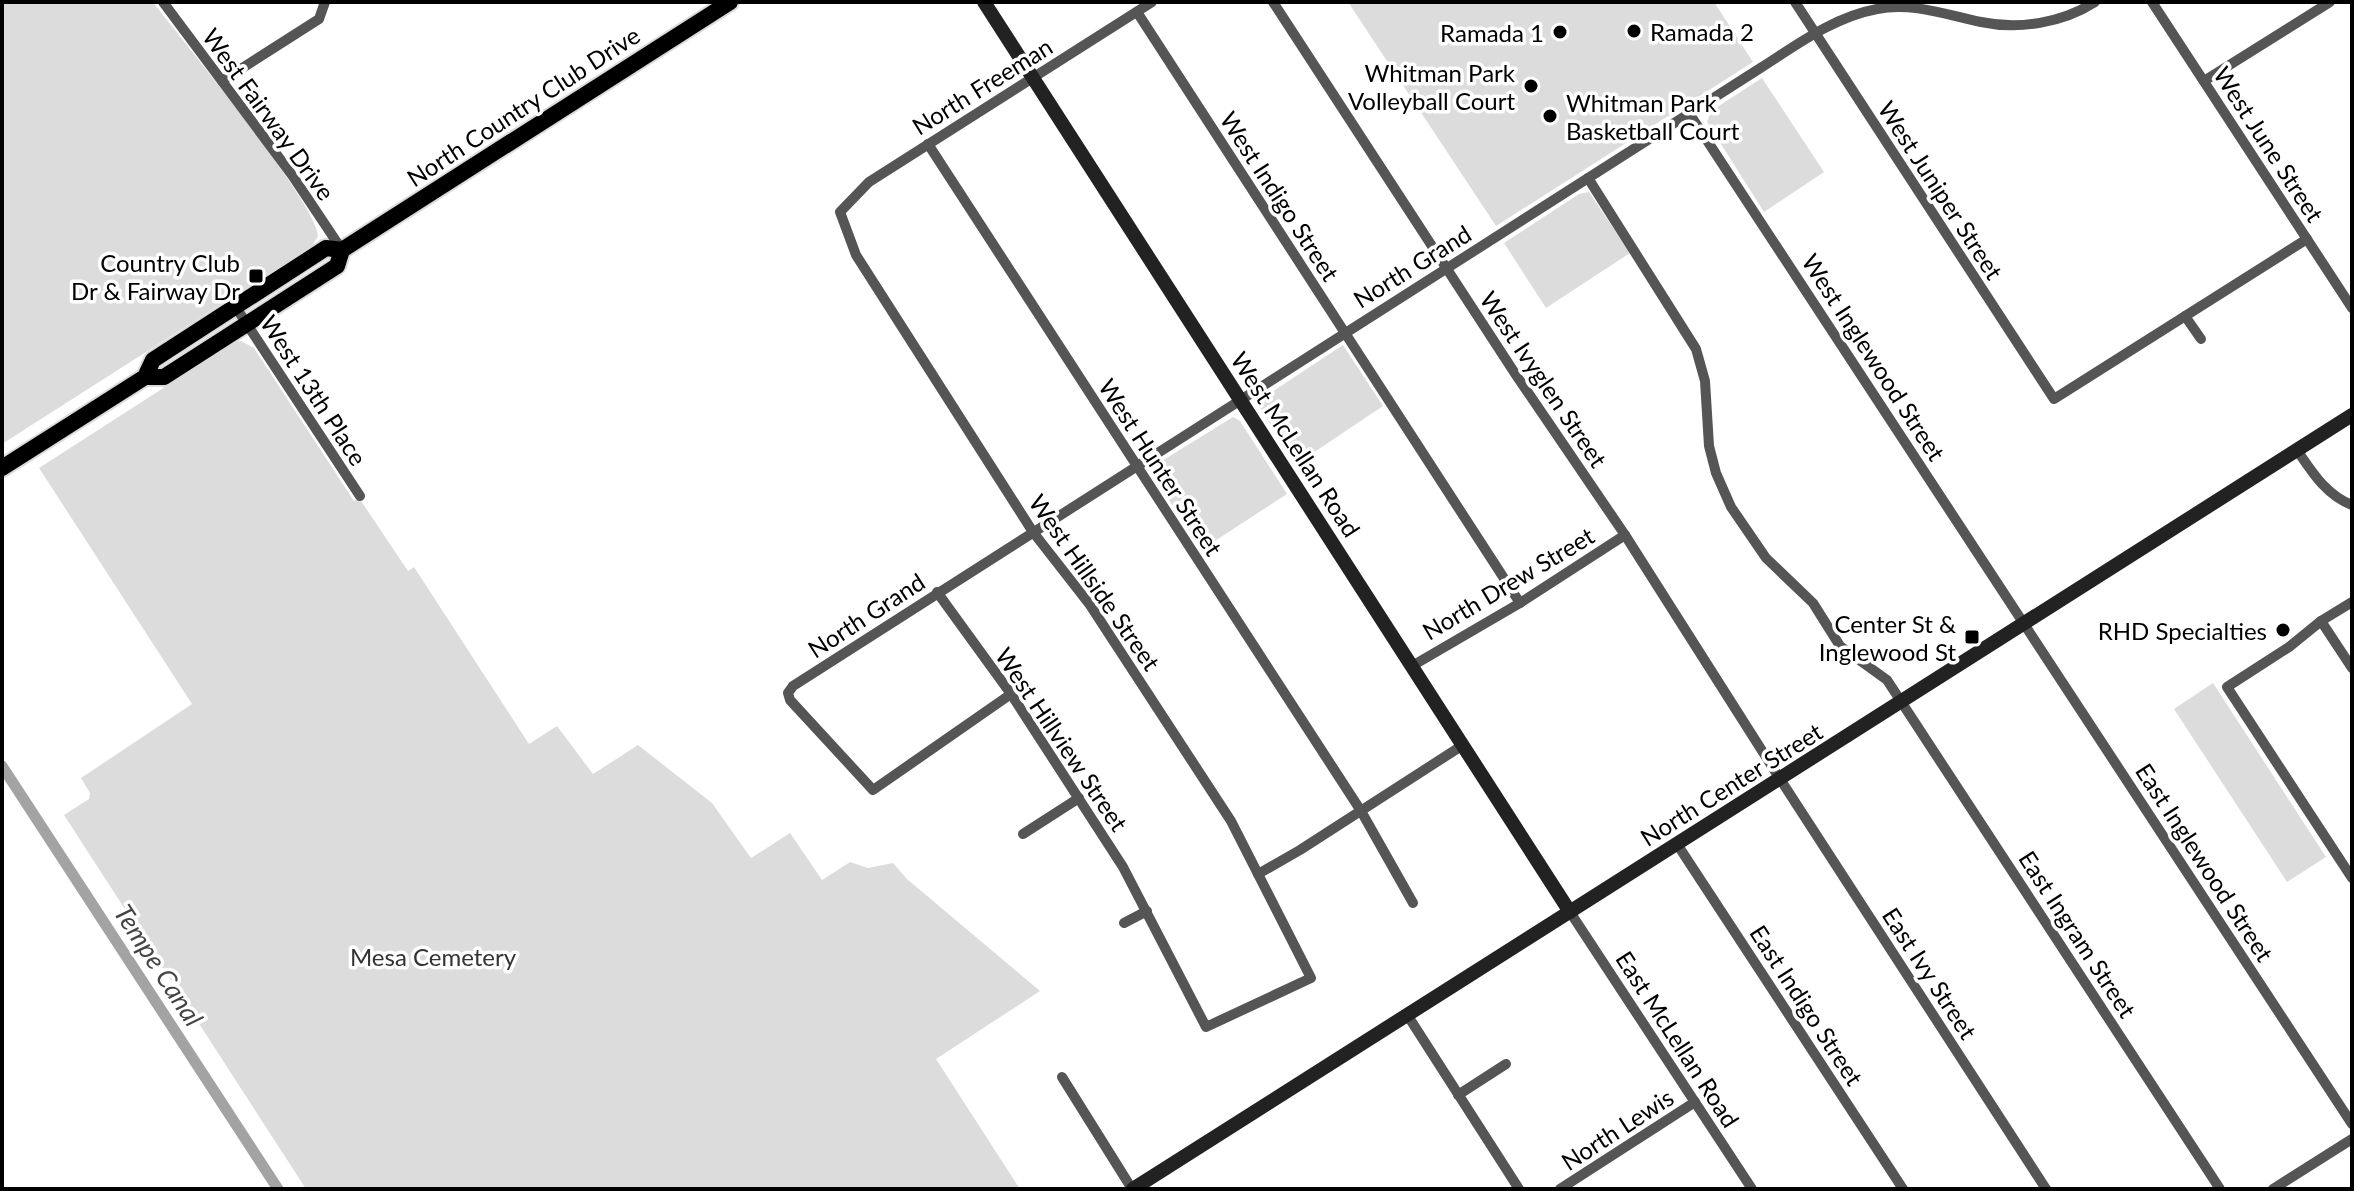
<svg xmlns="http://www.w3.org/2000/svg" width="2354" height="1191" viewBox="0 0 2354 1191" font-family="Lato,sans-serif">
<rect width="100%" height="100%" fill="#fff"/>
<g fill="#dcdcdc">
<path d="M2 2H153C181 39 316 202 318 236L312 246 2 444Z"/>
<polygon points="1348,2 1714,2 1753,62 1496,226"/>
<polygon points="1762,78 1824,172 1764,212 1707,122 1711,111"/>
<polygon points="1589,192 1630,253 1546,308 1504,243 1579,194"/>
<polygon points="241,341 254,348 354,501 359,498 408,571 414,567 529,744 557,726 593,774 638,745 712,803 751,858 790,833 822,880 850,862 868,868 893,863 907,879 1040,991 936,1059 1020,1189 306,1189 64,815 89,799 90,793 81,778 192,704 39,468 235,342"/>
<polygon points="1343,345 1383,406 1295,465 1260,407 1260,400"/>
<polygon points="1233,417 1240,421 1287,494 1201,550 1149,469"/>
<polygon points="2213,683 2326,857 2287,882 2174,709"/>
</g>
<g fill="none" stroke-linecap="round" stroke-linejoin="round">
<polyline stroke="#a3a3a3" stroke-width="11" points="2,766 278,1189"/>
<g stroke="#dbdbdb" stroke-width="20">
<g id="primary">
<polyline points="145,377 164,377 337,266 342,250"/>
<polyline points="2,468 145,377 153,360 326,248 342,250 730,2"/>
</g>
</g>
<g stroke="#555" stroke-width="10">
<polyline points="163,2 292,175 342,250"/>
<polyline points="1273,2 1516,375 1625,535 1780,779 2046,1189"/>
<polyline points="1795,2 2054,399 2307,239"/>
<polyline points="2152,2 2352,308"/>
<polyline points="1137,12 1520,603"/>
<polyline points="222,81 319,19 325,2"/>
<polyline points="2204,81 2330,2"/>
<polyline points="1689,113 2352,1124"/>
<polyline points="928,144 1361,811 1413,903"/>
<polyline points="1588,178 1696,349 1705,381 1709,446 1716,473 1731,507 1766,558 1813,603 1840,646 1887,680 2220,1189"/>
<polyline points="235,306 360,496"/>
<polyline points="2185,316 2201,339"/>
<path d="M2297 450C2312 472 2326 495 2352 505"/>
<polyline points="937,592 1011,694 1123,867 1206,1027 1311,978 1231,821 1090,605 1033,532 856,255 840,212 869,182 1152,2"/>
<polyline points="2352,602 2321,621 2289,647 2227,687 2352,878"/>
<polyline points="2321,621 2352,668"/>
<polyline points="1412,666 1520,603 1625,535"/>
<path d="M1011 694 873 790 790 700 788 693 793 686 1762 67C1798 44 1834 17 1877 9 1913 2 1947 15 1981 22 2019 30 2062 23 2095 2"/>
<polyline points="1023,834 1079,798"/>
<polyline points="1677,844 1903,1189"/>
<polyline points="1258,874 1300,850 1463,745"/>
<polyline points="1570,912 1752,1189"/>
<polyline points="1124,923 1147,911"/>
<polyline points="1408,1016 1519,1189"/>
<polyline points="1062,1077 1132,1189"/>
<polyline points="1458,1095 1506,1064"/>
<polyline points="1560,1189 1695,1102"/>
<polyline points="2273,1189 2352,1139"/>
</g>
<g stroke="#222" stroke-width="14">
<polyline points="984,2 1570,912"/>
<polyline points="1133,1189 2352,415"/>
</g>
<use href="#primary" stroke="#000" stroke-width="16"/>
</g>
<g fill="#000" stroke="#fff" stroke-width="3">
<circle cx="1634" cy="31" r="8"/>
<circle cx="1560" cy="32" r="8"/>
<circle cx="1531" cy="86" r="8"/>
<circle cx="1550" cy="116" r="8"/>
<rect x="248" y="268" width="16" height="16" rx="4"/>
<circle cx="2283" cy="630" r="8"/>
<rect x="1964" y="629" width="16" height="16" rx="4"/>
</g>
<g text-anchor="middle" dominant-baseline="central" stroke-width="7" stroke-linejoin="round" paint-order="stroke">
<g font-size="24" fill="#000" stroke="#fff" text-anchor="end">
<text x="1650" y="31" text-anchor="start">Ramada 2</text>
<text x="1544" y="32">Ramada 1</text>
<text x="1515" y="72">Whitman Park<tspan x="1515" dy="28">Volleyball Court</tspan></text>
<text x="1566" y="102" text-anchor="start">Whitman Park<tspan x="1566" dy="28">Basketball Court</tspan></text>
<text x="240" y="262">Country Club<tspan x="240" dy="28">Dr &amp; Fairway Dr</tspan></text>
<text x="1956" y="623">Center St &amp;<tspan x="1956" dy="28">Inglewood St</tspan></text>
<text x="2267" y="630">RHD Specialties</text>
</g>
<g font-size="24" fill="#000" stroke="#fff">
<text transform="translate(982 86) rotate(-32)">North Freeman</text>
<text transform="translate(523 106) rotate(-33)">North Country Club Drive</text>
<text transform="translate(269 114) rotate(54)">West Fairway Drive</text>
<text transform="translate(2269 144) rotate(57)">West June Street</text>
<text transform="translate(1941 190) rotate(57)">West Juniper Street</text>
<text transform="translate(1280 196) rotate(57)">West Indigo Street</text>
<text transform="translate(1412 266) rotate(-32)">North Grand</text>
<text transform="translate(1874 357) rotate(57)">West Inglewood Street</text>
<text transform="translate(1544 379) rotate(56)">West Ivyglen Street</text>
<text transform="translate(314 390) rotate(57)">West 13th Place</text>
<text transform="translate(1296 444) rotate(57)">West McLellan Road</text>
<text transform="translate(1161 467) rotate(57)">West Hunter Street</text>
<text transform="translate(1095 582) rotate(55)">West Hillside Street</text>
<text transform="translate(1508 583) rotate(-31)">North Drew Street</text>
<text transform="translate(866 615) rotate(-33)">North Grand</text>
<text transform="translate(1062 739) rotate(56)">West Hillview Street</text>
<text transform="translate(1731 784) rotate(-32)">North Center Street</text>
<text transform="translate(2205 862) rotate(57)">East Inglewood Street</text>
<text transform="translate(2078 934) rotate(57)">East Ingram Street</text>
<text transform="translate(1930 973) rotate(57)">East Ivy Street</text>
<text transform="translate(1807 1005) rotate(57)">East Indigo Street</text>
<text transform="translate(1678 1039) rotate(57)">East McLellan Road</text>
<text transform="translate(1617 1129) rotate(-33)">North Lewis</text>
</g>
<g font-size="24" fill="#333" stroke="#fff">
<text x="433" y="956">Mesa Cemetery</text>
</g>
<g font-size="26" font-style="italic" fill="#444" stroke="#fff">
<text transform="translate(159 965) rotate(57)">Tempe Canal</text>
</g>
</g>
<rect width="2354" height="1191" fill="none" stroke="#000000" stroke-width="8"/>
</svg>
